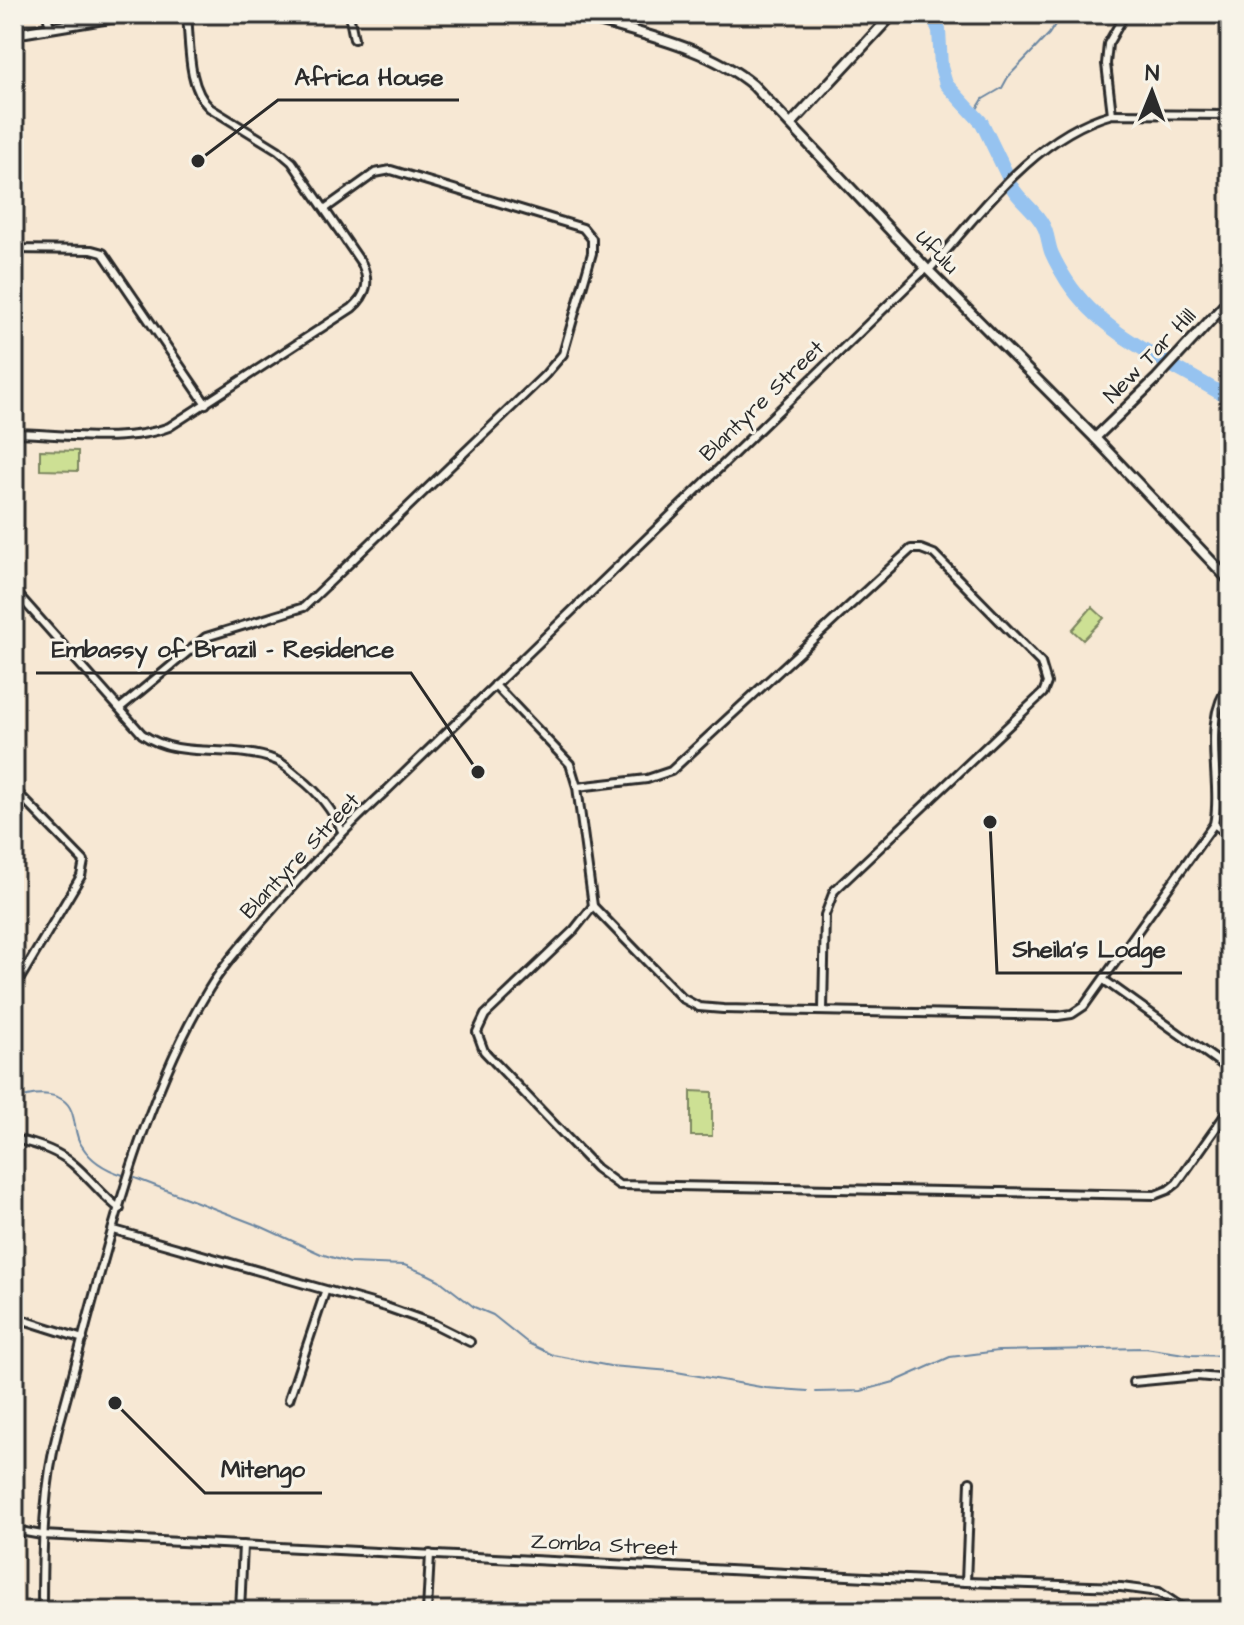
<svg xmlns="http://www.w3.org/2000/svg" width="1244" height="1625" viewBox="0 0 1244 1625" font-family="'Architects Daughter',sans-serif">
<rect width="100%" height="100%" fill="#f7e8d4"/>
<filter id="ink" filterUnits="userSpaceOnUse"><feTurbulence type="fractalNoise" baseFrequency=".0125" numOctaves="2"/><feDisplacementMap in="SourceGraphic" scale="16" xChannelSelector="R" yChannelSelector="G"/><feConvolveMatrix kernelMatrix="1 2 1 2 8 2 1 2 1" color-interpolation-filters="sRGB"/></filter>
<g filter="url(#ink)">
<g fill="#cde094" stroke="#7c8660" stroke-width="2">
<polygon points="40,450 78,451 78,471 40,470"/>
<polygon points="1092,607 1104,618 1083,640 1072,630"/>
<polygon points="691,1091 712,1092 712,1136 691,1136"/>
</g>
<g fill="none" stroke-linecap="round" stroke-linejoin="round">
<g stroke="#6b86a1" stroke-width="2">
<polyline points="974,114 983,99 1002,88 1008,77 1049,34 1062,14"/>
<path d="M14 1100C35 1092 67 1089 73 1116 76 1126 75 1137 82 1146 91 1161 107 1170 123 1175"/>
<polyline points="135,1178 262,1227 321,1254 350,1263 404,1265 427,1274 439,1280 474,1307 493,1315 528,1343 553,1355 610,1366 671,1371 766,1388 808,1391"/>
<polyline points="816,1392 861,1391 894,1382 950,1357 998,1351 1145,1348 1191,1355 1230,1356"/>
</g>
<g stroke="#96c3f0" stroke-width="14">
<polyline points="931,14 939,30 941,67 946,84 982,123 1009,179"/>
<path d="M1012 187C1020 201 1035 210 1043 225 1048 233 1048 245 1052 254 1056 263 1062 273 1067 281 1105 339 1174 363 1230 399"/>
</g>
<g stroke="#2b2b2b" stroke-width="12">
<g id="minor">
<polyline points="47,14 50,28"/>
<polyline points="349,14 354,39"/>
<polyline points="1112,114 1106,64 1108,44 1125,14"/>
<polyline points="14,249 92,250 103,253 206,404"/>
<path d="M929 270C980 213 1035 135 1112 114L1230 115"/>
<path d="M14 433C62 434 125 444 169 427L352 308C367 295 370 282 362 264L292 162 278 150 210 108C187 87 190 44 187 14"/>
<path d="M14 590 142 734C180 761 232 743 275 760 284 763 292 772 300 778 318 792 332 809 342 831"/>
<path d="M495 685 570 764 577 787 593 906 682 998 699 1007 723 1009 1058 1016 1072 1014 1084 1006 1214 824C1223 780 1200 721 1230 684"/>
<polyline points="120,708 206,637 304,607 545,375 563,354 592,253 592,239 583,228 391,170 375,173 326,208"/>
<polyline points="577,787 647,779 671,771 911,549 921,549 934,554 1041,663 1047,683 1043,693 834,891 825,915 823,1009"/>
<polyline points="14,789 84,861 81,876 18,982 14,996"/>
<polyline points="1214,824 1230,836"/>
<polyline points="593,906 574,930 485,1015 477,1032 484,1051 596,1168 619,1185 1155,1195 1168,1190 1177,1183 1230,1108"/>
<polyline points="1104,980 1230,1070"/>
<path d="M14 1139C33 1143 58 1151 73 1164 90 1178 102 1196 120 1209"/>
<polyline points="114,1230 386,1307 434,1324 470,1342"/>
<polyline points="14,1317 83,1339"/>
<polyline points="1133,1382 1197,1376 1230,1379"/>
<polyline points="289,1399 325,1292"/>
<polyline points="14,1530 42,1535 966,1582 1121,1587 1159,1592 1187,1611"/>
<polyline points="966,1582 970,1482"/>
<path d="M42 1611C42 1549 43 1486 59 1425 99 1284 133 1114 209 989 226 961 249 937 270 912 308 869 345 828 388 789L926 268"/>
<polyline points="240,1611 243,1545"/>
<polyline points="427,1611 430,1554"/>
</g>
</g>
<g stroke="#2b2b2b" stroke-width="14">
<g id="tertiary">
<path d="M576 14C634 33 705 45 753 85L926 268 1095 438 1230 581"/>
<polyline points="14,34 134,14"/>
<polyline points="791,124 893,14"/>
<polyline points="1095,438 1157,378 1230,299"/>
</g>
</g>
<use href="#minor" stroke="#f7f3e8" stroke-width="6"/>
<use href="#tertiary" stroke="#f7f3e8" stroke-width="8"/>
</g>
</g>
<g text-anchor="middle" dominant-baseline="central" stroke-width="6" stroke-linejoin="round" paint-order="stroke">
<g font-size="22" fill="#2b2b2b" stroke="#f7f3e8">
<text transform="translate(937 252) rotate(46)">Ufulu</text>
<text transform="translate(1150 356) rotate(-46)">New Tar Hill</text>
<text transform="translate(762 401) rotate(-44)">Blantyre Street</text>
<text transform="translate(300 856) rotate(-47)">Blantyre Street</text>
<text transform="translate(604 1545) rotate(3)">Zomba Street</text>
</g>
</g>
<path fill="none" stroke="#2b2b2b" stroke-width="3" d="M198 161L278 100H459M478 772L411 673H36M990 822L997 973H1182M115 1403L205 1493H322"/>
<g fill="#2b2b2b" stroke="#f7f3e8" stroke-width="3">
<circle cx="198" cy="161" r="8"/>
<circle cx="478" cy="772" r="8"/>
<circle cx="990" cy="822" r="8"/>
<circle cx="115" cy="1403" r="8"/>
</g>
<g font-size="24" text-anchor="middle" font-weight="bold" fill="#2b2b2b" stroke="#f7f3e8" stroke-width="6" stroke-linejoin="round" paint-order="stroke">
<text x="369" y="85">Africa House</text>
<text x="223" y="657">Embassy of Brazil - Residence</text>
<text x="1089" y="957">Sheila's Lodge</text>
<text x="263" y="1477">Mitengo</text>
</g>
<rect width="1244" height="1625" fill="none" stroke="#f7f3e8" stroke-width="48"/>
<rect x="24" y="24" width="1196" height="1577" fill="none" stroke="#2b2b2b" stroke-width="3" filter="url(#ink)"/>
<g transform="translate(1152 92) rotate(1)" stroke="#f7f3e8" stroke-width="6" paint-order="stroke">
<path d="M0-6L14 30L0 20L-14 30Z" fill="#2b2b2b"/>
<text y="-12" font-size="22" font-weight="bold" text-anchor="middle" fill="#2b2b2b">N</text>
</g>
</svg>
